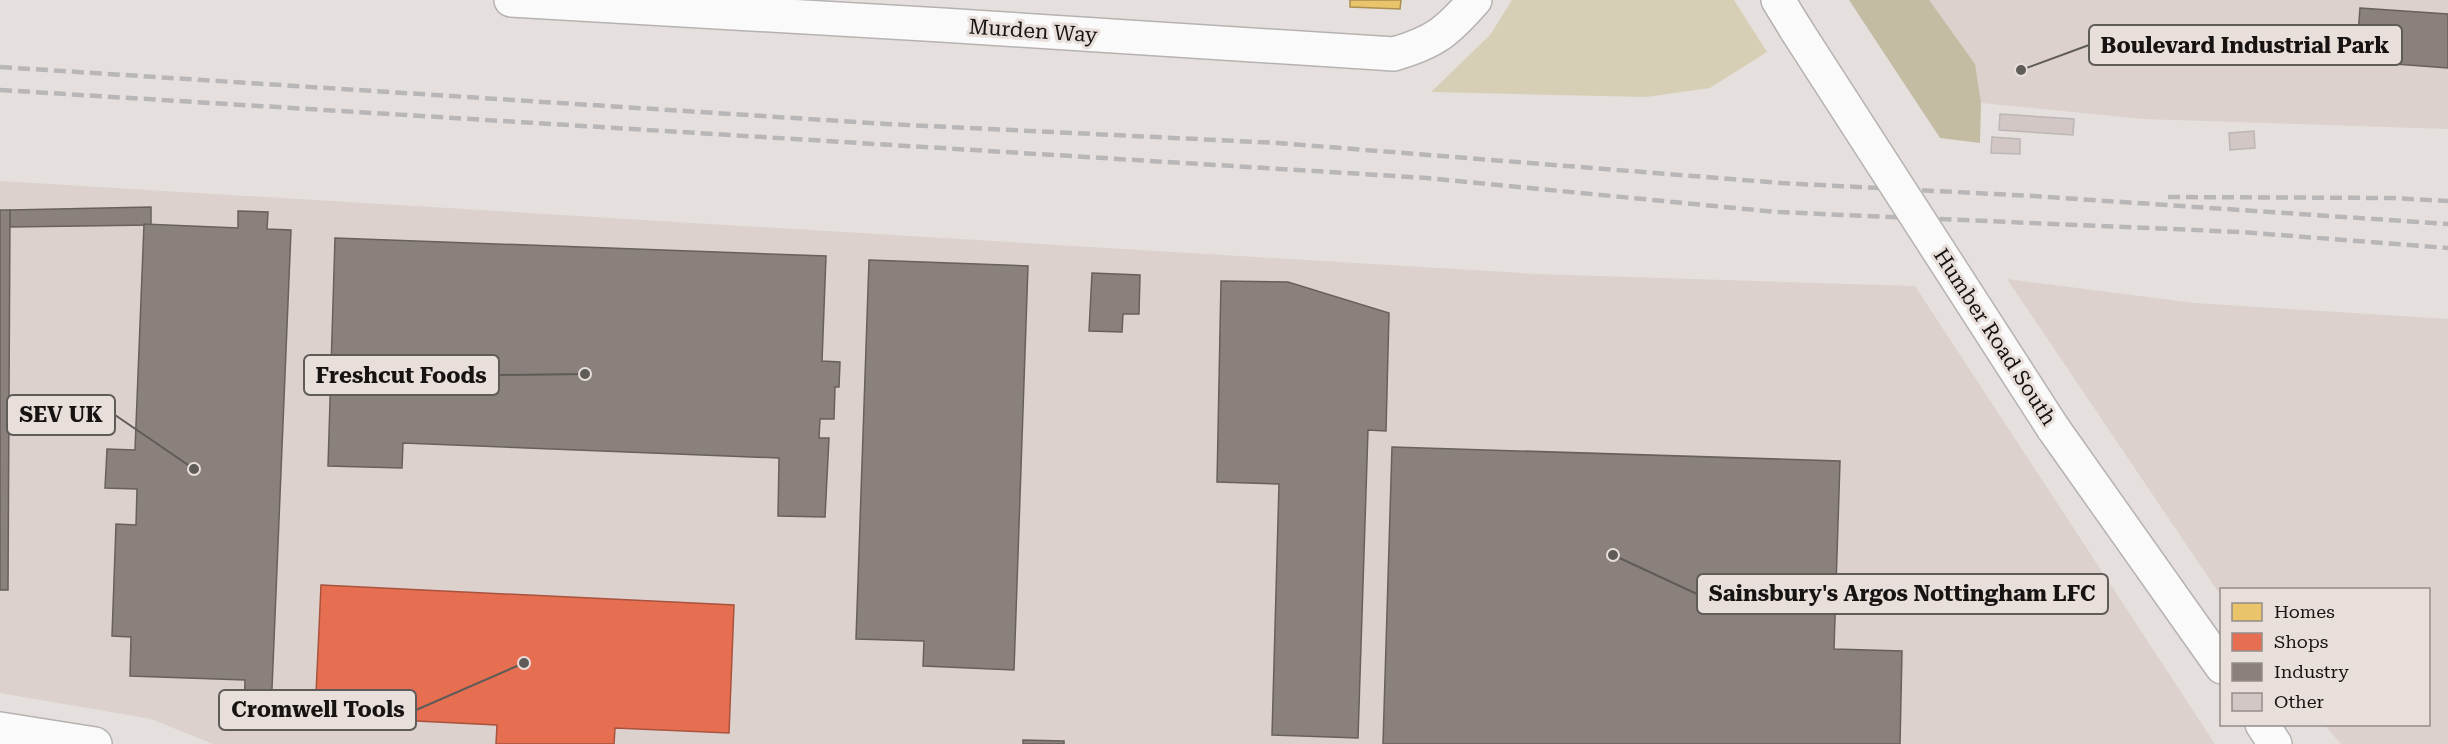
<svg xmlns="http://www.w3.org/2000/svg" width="2448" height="744" viewBox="0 0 2448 744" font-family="'Roboto Serif',serif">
<rect width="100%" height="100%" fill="#e5e0de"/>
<g fill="#dcd1cc">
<polygon points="1849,0 2448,0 2448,129 2143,119 1981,103"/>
<polygon points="0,181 1538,274 1915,286 2215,744 213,744 151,719 0,693"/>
<polygon points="2007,279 2195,303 2448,319 2448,744 2341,744 2325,725 2428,724 2428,590 2222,590 2221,596"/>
</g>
<polygon fill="#d7cfb5" points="1512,0 1734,0 1767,52 1710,88 1646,97 1431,92 1490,35"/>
<polygon fill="#c3bca3" points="1849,0 1929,0 1975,64 1981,103 1980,143 1940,138"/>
<polygon fill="#e9c46a" stroke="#aa8f50" stroke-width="1.5" points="1350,0 1401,0 1400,9 1350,7"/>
<polygon fill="#e76f51" stroke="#a8533e" stroke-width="1.5" points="321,585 734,605 729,733 615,728 614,744 496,744 497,725 315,716"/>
<g fill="#8a817c" stroke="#67605c" stroke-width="1.5">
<polygon points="2360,8 2448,14 2448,68 2356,61"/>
<polygon points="151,207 151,225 10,227 10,210"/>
<polygon points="0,210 10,210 8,590 0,590"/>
<polygon points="238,211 268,212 267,229 291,230 271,713 244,711 245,680 130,676 131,637 112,636 116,524 136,525 137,489 105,488 107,449 135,450 144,224 238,228"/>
<polygon points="335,238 826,256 822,361 840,362 839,387 835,387 834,419 820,419 819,438 829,438 825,517 778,516 779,458 403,443 402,468 328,466"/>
<polygon points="869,260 1028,266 1014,670 923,666 924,641 856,639"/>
<polygon points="1092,273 1140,275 1139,314 1123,314 1122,332 1089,331"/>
<polygon points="1221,281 1288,282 1389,313 1386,431 1368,430 1358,738 1272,735 1279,484 1217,482"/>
<polygon points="1392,447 1840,461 1834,649 1902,651 1900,744 1383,744"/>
<polygon points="1023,740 1064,741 1064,744 1023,744"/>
</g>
<g fill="#d2c7c5" stroke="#bcb7b6" stroke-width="1.5">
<polygon points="2000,114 2074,119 2073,135 1999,130"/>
<polygon points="2254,131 2255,148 2230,150 2229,133"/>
<polygon points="1992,137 2020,139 2020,154 1991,153"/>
</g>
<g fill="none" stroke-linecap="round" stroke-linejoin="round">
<g stroke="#b6b2b0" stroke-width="36">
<path id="minor" d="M511 0 942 25 1394 54C1435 42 1447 32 1475 0"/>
</g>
<g stroke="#b6b2b0" stroke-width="36">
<g id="tertiary">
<polyline points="1778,0 1797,31"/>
<polyline points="2053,428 2222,667"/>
<polyline points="2262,724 2275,744"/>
<polyline points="0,729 95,744"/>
</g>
</g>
<use href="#minor" stroke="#fbfafa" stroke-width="33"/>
<use href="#tertiary" stroke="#fbfafa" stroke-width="33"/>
<g stroke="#b8b6b6" stroke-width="4.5" stroke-dasharray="12 6" stroke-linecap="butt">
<polyline points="0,67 887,124 1278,143 1781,183 2033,196 2448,224"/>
<polyline points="0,90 1427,178 1776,212 2241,232 2448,248"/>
<polyline points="2168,197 2392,198 2448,201"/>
</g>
<g stroke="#b6b2b0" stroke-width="36" stroke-linecap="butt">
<polyline id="tertiary-bridge" points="1797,31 2053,428"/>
</g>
<use href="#tertiary-bridge" stroke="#fbfafa" stroke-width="33"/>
</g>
<g text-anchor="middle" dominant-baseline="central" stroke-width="6" stroke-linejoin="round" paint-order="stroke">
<g font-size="21" fill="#161312" stroke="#e8dfdb">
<text transform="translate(1033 31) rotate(4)">Murden Way</text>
<text transform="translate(1995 337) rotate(57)">Humber Road South</text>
</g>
</g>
<path fill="none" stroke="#5e5b59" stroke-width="2" d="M2021 70L2089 45M585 374L499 375M194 469L115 415M1613 555L1697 594M524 663L416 710"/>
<g fill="#5e5b59" stroke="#e8dfdb" stroke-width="2">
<circle cx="2021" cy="70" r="6"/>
<circle cx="585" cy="374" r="6"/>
<circle cx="194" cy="469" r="6"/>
<circle cx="1613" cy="555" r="6"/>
<circle cx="524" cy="663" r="6"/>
</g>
<g fill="#e8dfdb" stroke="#5e5b59" stroke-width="2">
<rect x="2089" y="25" width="313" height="40" rx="6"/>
<rect x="304" y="355" width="195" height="40" rx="6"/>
<rect x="7" y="395" width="108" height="40" rx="6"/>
<rect x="1697" y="574" width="411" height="40" rx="6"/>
<rect x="219" y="690" width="197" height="40" rx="6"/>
</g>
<g font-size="22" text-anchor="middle" font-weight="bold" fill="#161312">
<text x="2245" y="53">Boulevard Industrial Park</text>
<text x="401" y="383">Freshcut Foods</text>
<text x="61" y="422">SEV UK</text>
<text x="1902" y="601">Sainsbury's Argos Nottingham LFC</text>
<text x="318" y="717">Cromwell Tools</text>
</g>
<rect x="2220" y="588" width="210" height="138" fill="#e8dfdb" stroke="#948d8b" stroke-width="1.5"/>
<rect x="2232" y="603" width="30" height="18" fill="#e9c46a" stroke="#948d8b" stroke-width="1.5"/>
<text x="2274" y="618" font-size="18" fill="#161312">Homes</text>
<rect x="2232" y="633" width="30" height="18" fill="#e76f51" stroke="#948d8b" stroke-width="1.5"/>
<text x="2274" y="648" font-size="18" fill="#161312">Shops</text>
<rect x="2232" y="663" width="30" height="18" fill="#8a817c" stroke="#948d8b" stroke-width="1.5"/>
<text x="2274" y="678" font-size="18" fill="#161312">Industry</text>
<rect x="2232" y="693" width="30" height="18" fill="#d2c7c5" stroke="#948d8b" stroke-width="1.5"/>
<text x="2274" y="708" font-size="18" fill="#161312">Other</text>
</svg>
